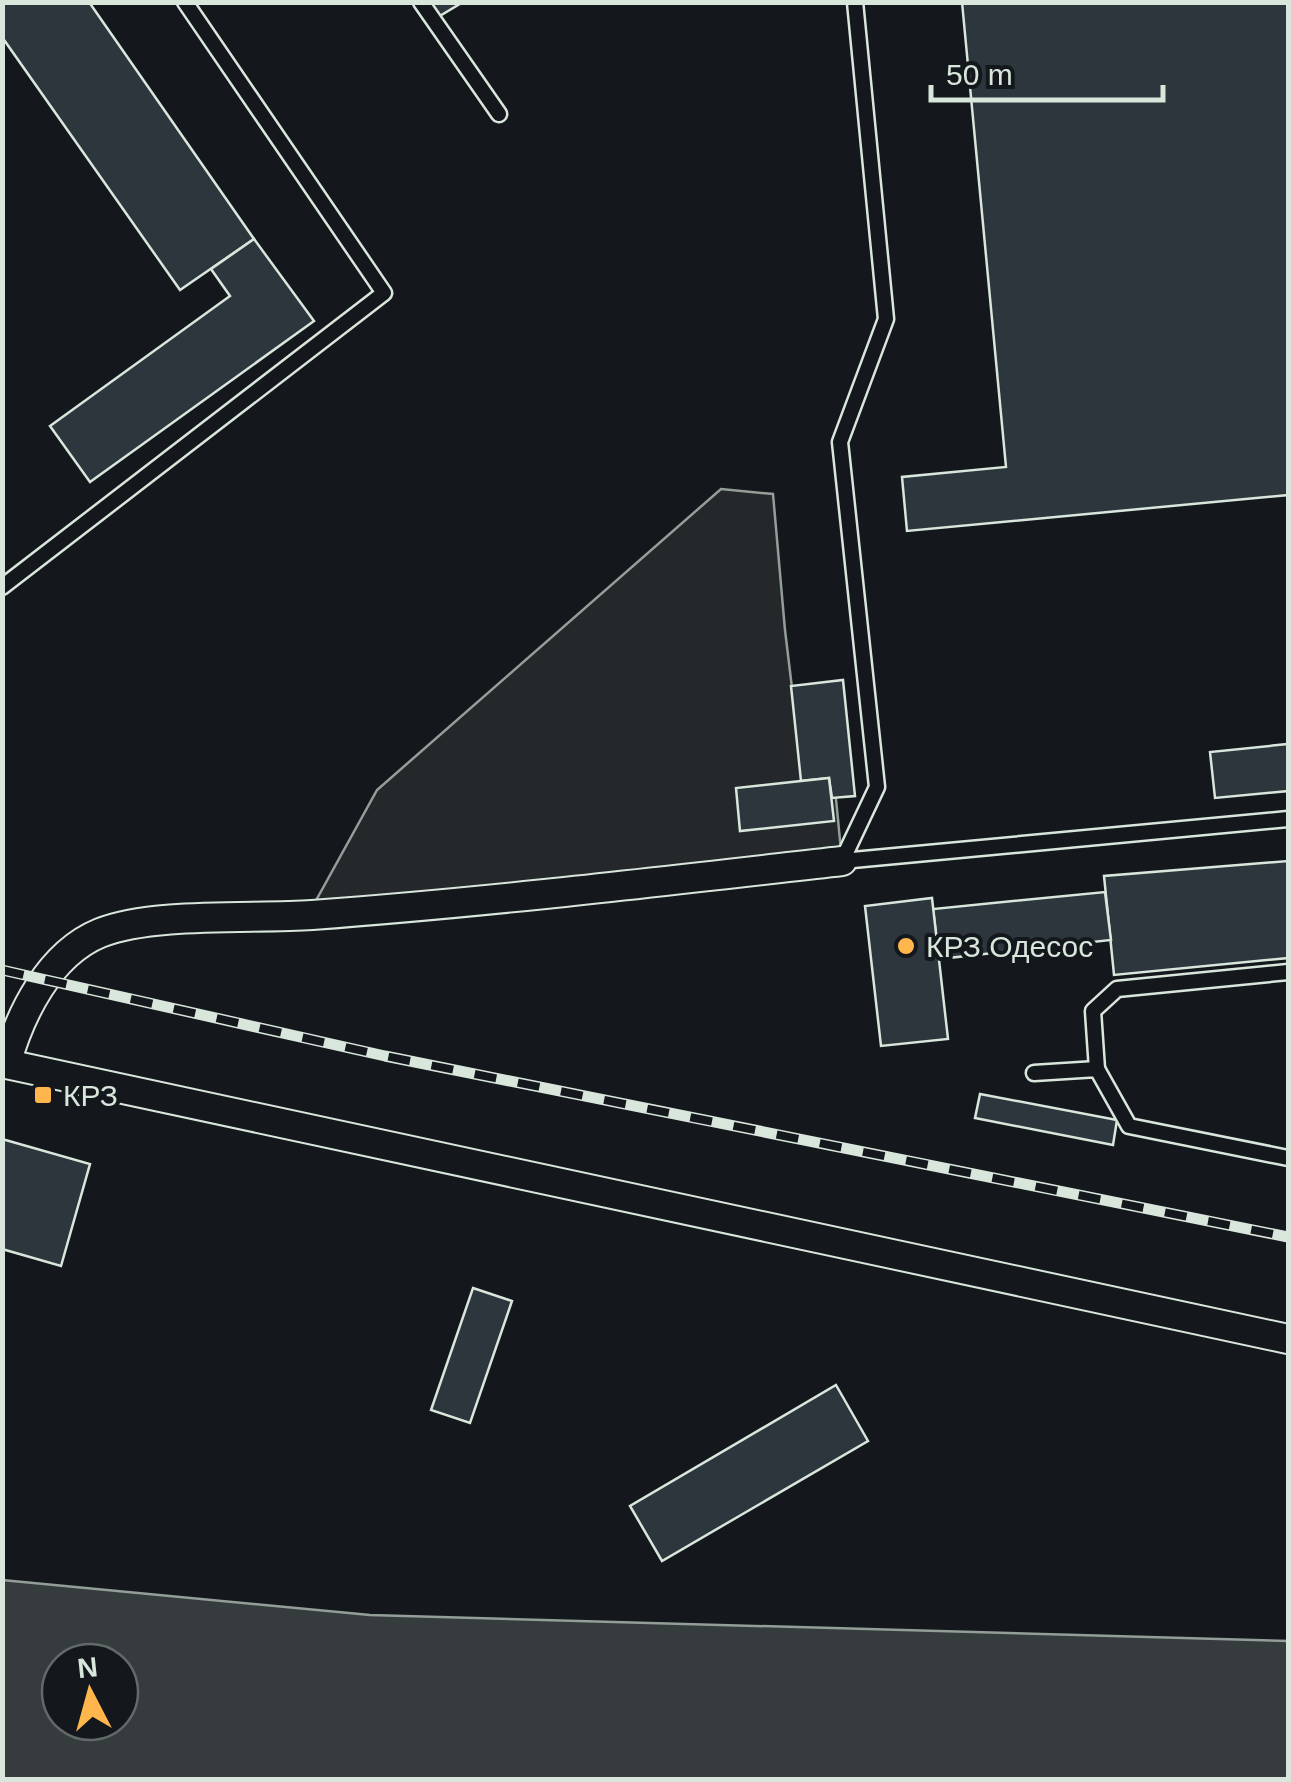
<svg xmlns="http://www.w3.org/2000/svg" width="1291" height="1782" viewBox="0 0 1291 1782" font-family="Arial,sans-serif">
<rect width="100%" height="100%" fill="#14181c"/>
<polygon fill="#24282b" stroke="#939e99" stroke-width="2.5" points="721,489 773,494 785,630 802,771 833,768 842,861 308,915 377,790"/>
<path fill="#363b3e" stroke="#939e99" stroke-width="2.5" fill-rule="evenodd" d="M2 1580 370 1615 1288 1641V1779H3ZM60 1662H120V1722H60Z"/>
<g fill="#2c363c" stroke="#d8e6dc" stroke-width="2.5">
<polygon points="2,2 89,2 254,239 180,290 2,37"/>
<polygon points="429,2 463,2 438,17"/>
<polygon points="962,2 1288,2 1288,495 907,531 902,477 1006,467"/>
<polygon points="254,239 314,321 90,482 50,426 230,296 211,269"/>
<polygon points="843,680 855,796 832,798 829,778 801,781 791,686"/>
<polygon points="1288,744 1288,791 1215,798 1210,752"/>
<polygon points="829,778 834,821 740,831 736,788"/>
<polygon points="1288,861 1288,958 1114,975 1104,876"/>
<polygon points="1105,892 1111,940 939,959 933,909"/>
<polygon points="932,898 948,1039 881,1046 865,906"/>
<polygon points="980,1094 1117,1120 1113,1145 975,1118"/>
<polygon points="2,1139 90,1164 61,1266 2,1249"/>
<polygon points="473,1288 512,1301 470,1423 431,1410"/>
<polygon points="836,1385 868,1441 662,1561 630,1506"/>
</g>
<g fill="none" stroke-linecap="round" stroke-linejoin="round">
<g stroke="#d8e6dc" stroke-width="19">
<g id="lane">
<polyline points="421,2 499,114"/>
<polyline points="2,587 384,293 185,2"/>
<polyline points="842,861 877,787 840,442 886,319 855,2"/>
<polyline points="842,861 1288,819"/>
<polyline points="1097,1069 1093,1011 1117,989 1288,972"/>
<polyline points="1034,1073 1097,1069 1129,1126 1288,1158"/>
</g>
</g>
<g stroke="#d8e6dc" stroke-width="32">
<g id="street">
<polyline points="2,1063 1288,1339"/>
<path d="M6 1064C20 1014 49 954 100 933 152 912 253 919 312 915 489 902 665 881 842 861"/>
</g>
</g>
<use href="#lane" stroke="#14181c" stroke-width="14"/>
<use href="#street" stroke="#14181c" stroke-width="28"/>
<g stroke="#d8e6dc" stroke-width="11">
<polyline id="rail" points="2,970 385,1056 1288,1237"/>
</g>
<use href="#rail" stroke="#14181c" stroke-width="8" stroke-dasharray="22" stroke-linecap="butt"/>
</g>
<g fill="#ffb74d" stroke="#14181c" stroke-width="4">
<circle cx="906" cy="946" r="10"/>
<rect x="33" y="1085" width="20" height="20" rx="5"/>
</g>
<g text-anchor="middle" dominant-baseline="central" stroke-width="8" stroke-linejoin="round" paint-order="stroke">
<g font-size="30" fill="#d8e6dc" stroke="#14181c" text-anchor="start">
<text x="926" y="946">КРЗ Одесос</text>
<text x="63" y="1095">КРЗ</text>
</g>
</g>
<rect width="1291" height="1782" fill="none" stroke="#d8e6dc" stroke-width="10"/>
<g transform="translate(90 1692) rotate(354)"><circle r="48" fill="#14181c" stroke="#626a69" stroke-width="2.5"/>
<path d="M0-8L18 38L0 25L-18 38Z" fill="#ffb74d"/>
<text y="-15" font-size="28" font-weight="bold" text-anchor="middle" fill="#d8e6dc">N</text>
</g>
<path d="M931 85v15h232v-15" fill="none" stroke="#d8e6dc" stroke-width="5"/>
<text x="946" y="85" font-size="30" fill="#d8e6dc" stroke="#14181c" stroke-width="8" paint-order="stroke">50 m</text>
</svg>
